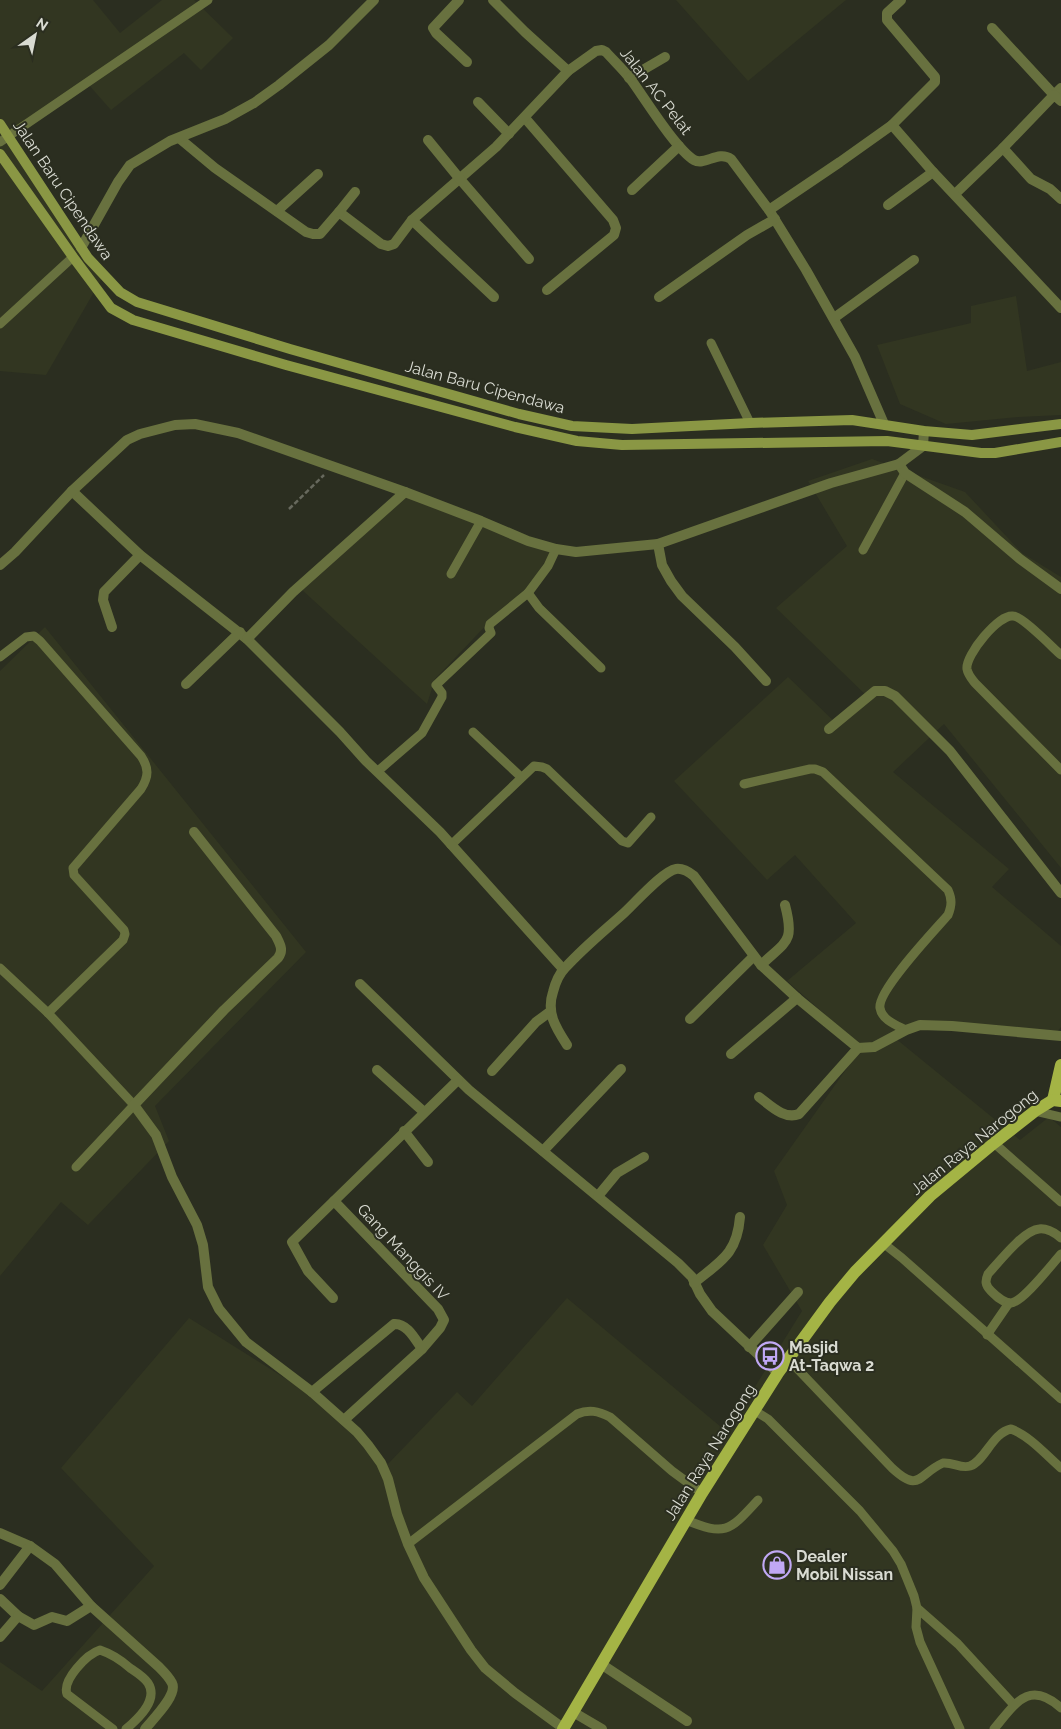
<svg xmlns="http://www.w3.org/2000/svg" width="1061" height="1729" viewBox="0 0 1061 1729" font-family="Raleway,sans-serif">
<rect width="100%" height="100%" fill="#2b2e20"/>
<g fill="#323621">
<polygon points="0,0 93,0 120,33 162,0 194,0 233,38 201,70 184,53 111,110 88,84 8,139 105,273 46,375 0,371"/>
<polygon points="676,0 846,0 748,81"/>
<polygon points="1016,296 1027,371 1061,362 1061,415 1019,417 946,424 900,404 877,345 971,323 971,306"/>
<polygon points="872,459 965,492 1022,553 1061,577 1061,868 944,724 893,772 1009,869 992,887 1061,946 1061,1027 1058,1031 921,1021 895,1038 1020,1140 1049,1117 1061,1127 1061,1729 0,1729 0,1662 42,1691 154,1566 61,1468 189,1318 353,1421 388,1464 457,1392 472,1406 567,1298 727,1432 802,1311 763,1245 787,1205 774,1171 862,1047 787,981 856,923 795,855 767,880 674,781 788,677 839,726 871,700 776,608 847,546 808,481"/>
<polygon points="411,490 553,549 528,588 493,618 435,679 427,704 301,589"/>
<polygon points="45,627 306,952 155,1106 169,1141 88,1225 61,1202 0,1276 0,671"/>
</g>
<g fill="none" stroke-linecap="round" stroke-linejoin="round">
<polyline stroke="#67695d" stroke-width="2.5" stroke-dasharray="5 2.5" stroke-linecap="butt" points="289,509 324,475"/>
<g stroke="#68713f" stroke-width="9">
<polyline points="0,142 208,0"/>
<polyline points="0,324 73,257"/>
<polyline points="711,343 750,423"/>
<polyline points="863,550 905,473"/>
<polyline points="451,574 481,521"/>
<polyline points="528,593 539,608 601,668"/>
<path d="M1061 655C1052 647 1022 616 1013 616 999 614 965 655 967 669 968 675 972 679 975 683L1061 770"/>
<path d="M0 657 26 637 34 636 40 641 141 756C149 768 149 776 141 789L73 868 74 875 124 930 125 934 123 940 48 1013"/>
<polyline points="473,732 521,777"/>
<polyline points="378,771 422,733 442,697 442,693 436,685 491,633 489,628 490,624 528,593 548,566 556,549"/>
<path d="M744 784 810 769H815L823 772 948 890C952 899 952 905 948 915 934 931 877 991 880 1008 882 1020 896 1025 906 1030"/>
<polyline points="451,845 534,766 542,767 547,769 622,841 628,843 651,817"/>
<polyline points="0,968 48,1013 134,1105 76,1167"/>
<polyline points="1035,1111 1061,1117"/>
<polyline points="994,1143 1061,1202"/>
<path d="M1061 1238C1055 1233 1047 1228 1039 1229 1024 1230 999 1262 988 1274 985 1281 985 1285 991 1291 996 1296 1003 1303 1011 1303 1023 1302 1052 1264 1061 1254"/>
<polyline points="883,1243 902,1258 1061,1399"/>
<polyline points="987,1335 1009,1303"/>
<path d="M788 1359 892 1468C920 1494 918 1474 943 1463 953 1462 961 1469 970 1466 985 1461 992 1433 1011 1429 1030 1436 1046 1455 1061 1468"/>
<polyline points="755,1411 768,1419 860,1511 893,1551 901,1564 914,1596 917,1608 958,1644 1014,1705"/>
<path d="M686 1520C727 1537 730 1530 758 1500"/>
<path d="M408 1544 577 1414C589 1409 598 1411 610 1417L672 1471 702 1493"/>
<polyline points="917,1608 916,1627 920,1642 960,1729"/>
<path d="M113 1729 67 1694C62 1680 87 1654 100 1650 112 1654 121 1660 130 1668 136 1672 144 1677 148 1683 159 1700 138 1719 126 1729"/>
<path d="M994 1729C1015 1704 1029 1679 1061 1708"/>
</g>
<g stroke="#68713f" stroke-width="10">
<polyline points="459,0 433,28 436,33 467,62"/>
<path d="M493 0 525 32 568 71 596 51 602 50 606 52C614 61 624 70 632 81 645 99 676 149 694 160 705 166 718 150 731 159L769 210 806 270 855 357 884 424"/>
<polyline points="992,28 1054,95 1061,88"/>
<polyline points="629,78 665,57"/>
<polyline points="478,102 509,134"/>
<polyline points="525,118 613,220 616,228 614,235 547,290"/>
<polyline points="892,125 935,82 935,77 887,20 887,13 901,0"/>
<polyline points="179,138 215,168 306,232 313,234 320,234 339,212 381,244 388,246 394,244 412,220 496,147 568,71"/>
<polyline points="428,140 459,178 529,259"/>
<polyline points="1003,148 1031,179 1050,189 1061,199"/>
<polyline points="632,190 679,146"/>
<polyline points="955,194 1003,148 1054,95 1061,101"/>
<polyline points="888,205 933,172"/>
<polyline points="769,210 840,162 892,125 933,172 1061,308"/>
<polyline points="277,211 318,174"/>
<polyline points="339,212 355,192"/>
<polyline points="412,220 494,297"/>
<polyline points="81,248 118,182 130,165 170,141 225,119 254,103 279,85 329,45 374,0"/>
<polyline points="659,297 747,235 775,219"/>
<polyline points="834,318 914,260"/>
<polyline points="899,464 905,473 965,512 1020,559 1061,589"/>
<polyline points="72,491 140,555 247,639 340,732 366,761 440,832 563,969"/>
<polyline points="658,544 662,565 671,581 682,596 735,647 766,681"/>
<polyline points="0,565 15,552 72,491 127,440 140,434 175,425 195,424 238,433 405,492 481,521 528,541 556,549 576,552 658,544 831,483 899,464 923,446 924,431"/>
<polyline points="112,627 103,600 104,592 140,555"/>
<polyline points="247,639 293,592 405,492"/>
<polyline points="186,684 240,632"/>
<polyline points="829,729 875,691 885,691 895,696 950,751 1061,893"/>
<path d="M194 832 276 936C280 944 284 950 278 958L224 1010 134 1105 156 1135 172 1177 197 1225 203 1245 208 1287 219 1309 246 1342 312 1392 357 1432 368 1445 381 1463 388 1479 397 1514 408 1544 424 1578 471 1650 485 1668 515 1693 563 1728"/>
<path d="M761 965C786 941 795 943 785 905"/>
<polyline points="360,984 469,1090 678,1263 692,1277 700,1294 712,1311 778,1373"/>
<polyline points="690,1019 753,957"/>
<path d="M567 1045C556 1028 546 1013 553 992 555 984 559 974 565 968 583 948 604 931 624 913 635 903 663 871 676 869 683 868 689 872 694 876L761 965 797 998 858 1048 874 1047 906 1030 920 1025 952 1026 1061 1036"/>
<polyline points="731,1054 797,998"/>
<polyline points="377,1070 424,1112"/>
<polyline points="492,1071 536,1022 551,1011"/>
<path d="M759 1097C770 1105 784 1120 799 1114L858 1048"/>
<polyline points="404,1131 428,1162"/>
<polyline points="543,1151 621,1069"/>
<polyline points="598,1196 617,1173 644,1157"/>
<polyline points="334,1201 438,1309 444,1320 440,1328 422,1349 344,1420"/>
<path d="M694 1283C721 1261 737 1254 740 1217"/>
<polyline points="333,1298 308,1271 292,1242 458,1080"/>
<polyline points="749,1347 798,1292"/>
<path d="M312 1392 394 1324C407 1323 415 1339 422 1349"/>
<path d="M0 1533 30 1546 55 1564 91 1606 159 1667C164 1672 169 1677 172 1683 178 1695 153 1719 145 1729"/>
<polyline points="0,1585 30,1546"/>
<polyline points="0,1599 18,1616 0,1637"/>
<polyline points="18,1616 34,1625 52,1617 67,1621 91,1606"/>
<polyline points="601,1664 687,1721"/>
<polyline points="573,1712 602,1729"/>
</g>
<g stroke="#8a9744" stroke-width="10">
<polyline points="0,124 88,258 120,292 137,302 290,349 519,414 572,426 632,429 750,423 852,420 924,431 972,435 1061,424"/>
<polyline points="0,154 73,257 111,308 133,320 286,365 515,427 577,441 622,445 887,441 981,453 995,453 1061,442"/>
</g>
<g stroke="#a4b445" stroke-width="12">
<polyline points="1053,1100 1061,1065"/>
<polyline points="563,1729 702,1493 778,1373 830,1302 855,1272 930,1196 994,1143 1035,1111 1053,1100 1061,1101"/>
</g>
</g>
<defs>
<g id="bus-ring" transform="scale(1.4375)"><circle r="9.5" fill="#2b2e20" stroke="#c0a8f4" stroke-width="1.5"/><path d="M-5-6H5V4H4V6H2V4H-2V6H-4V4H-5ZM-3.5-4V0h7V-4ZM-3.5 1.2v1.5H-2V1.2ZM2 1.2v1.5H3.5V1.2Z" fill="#c0a8f4"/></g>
<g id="shop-ring" transform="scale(1.4375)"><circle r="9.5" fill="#2b2e20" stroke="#c0a8f4" stroke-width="1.5"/><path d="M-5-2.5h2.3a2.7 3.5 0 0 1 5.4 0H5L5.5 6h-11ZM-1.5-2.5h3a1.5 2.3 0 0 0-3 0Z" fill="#c0a8f4"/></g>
</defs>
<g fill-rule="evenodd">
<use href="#bus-ring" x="770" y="1356"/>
<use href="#shop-ring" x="777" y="1565"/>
</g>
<g text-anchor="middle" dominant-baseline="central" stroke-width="4" stroke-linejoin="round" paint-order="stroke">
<g font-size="16" fill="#d9dbd2" stroke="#2b2e20">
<text transform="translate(656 91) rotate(52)">Jalan AC Pelat</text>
<text transform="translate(63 190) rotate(56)">Jalan Baru Cipendawa</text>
<text transform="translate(485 387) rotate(15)">Jalan Baru Cipendawa</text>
<text transform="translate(974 1142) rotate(-39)">Jalan Raya Narogong</text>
<text transform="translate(403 1252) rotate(47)">Gang Manggis IV</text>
<text transform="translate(710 1452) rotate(-58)">Jalan Raya Narogong</text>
</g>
<g font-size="16" font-weight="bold" fill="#d9dbd2" stroke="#2b2e20" text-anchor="start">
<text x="789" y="1347">Masjid<tspan x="789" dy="18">At-Taqwa 2</tspan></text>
<text x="796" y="1556">Dealer<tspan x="796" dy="18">Mobil Nissan</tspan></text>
</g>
</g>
<g transform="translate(35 35) rotate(33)" stroke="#2b2e20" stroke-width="4" paint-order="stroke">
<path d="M0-4L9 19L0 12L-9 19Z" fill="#d9dbd2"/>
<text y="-8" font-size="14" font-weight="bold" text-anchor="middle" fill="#d9dbd2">N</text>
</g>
</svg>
